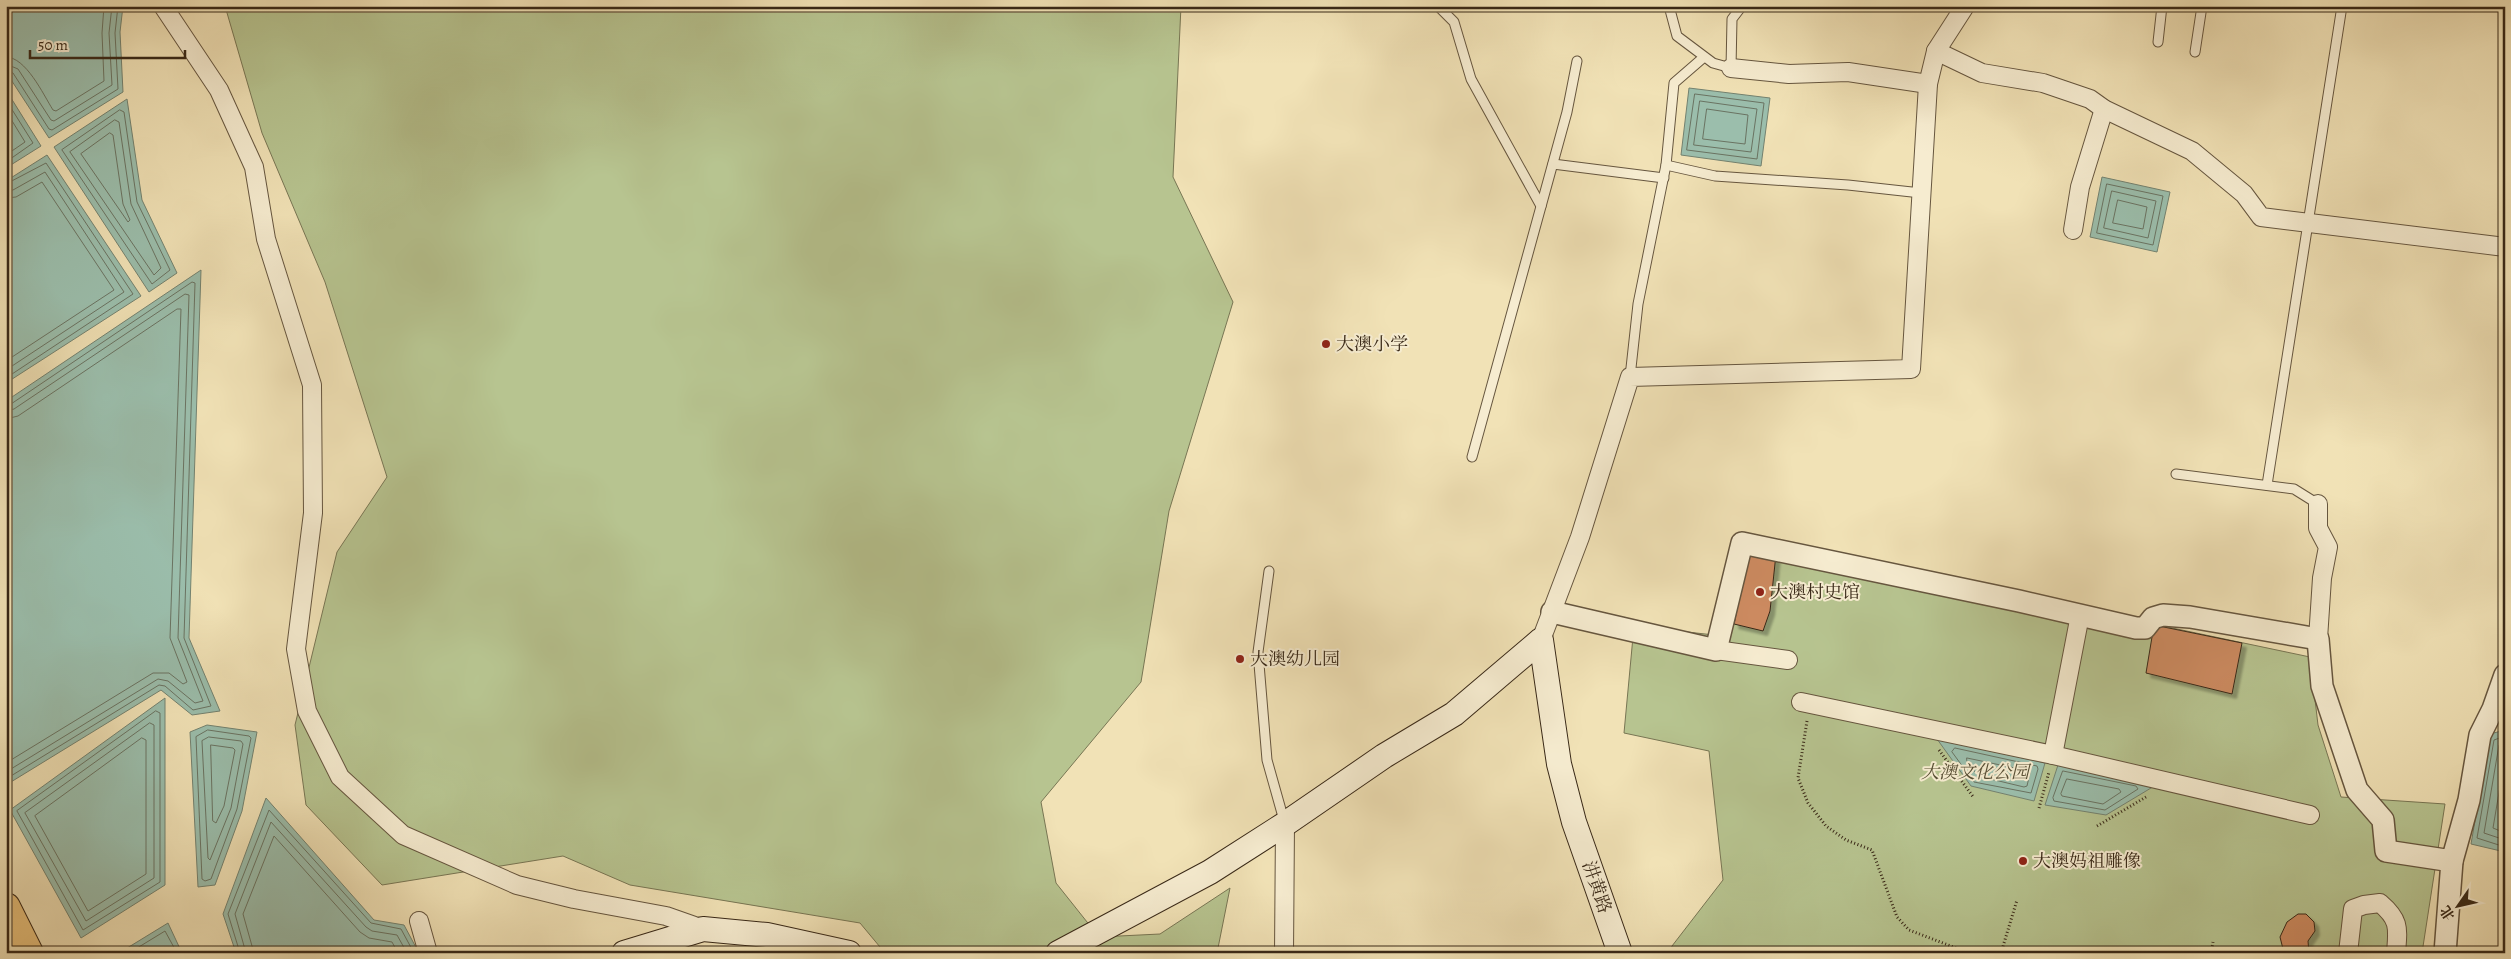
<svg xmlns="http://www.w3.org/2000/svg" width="2511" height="959" viewBox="0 0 2511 959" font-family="Alegreya,'Noto Serif SC',serif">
<defs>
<filter id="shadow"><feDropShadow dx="4.5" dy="4.5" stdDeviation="1" flood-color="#0004"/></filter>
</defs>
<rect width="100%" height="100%" fill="#f1e2b6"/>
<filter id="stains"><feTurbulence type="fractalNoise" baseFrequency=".004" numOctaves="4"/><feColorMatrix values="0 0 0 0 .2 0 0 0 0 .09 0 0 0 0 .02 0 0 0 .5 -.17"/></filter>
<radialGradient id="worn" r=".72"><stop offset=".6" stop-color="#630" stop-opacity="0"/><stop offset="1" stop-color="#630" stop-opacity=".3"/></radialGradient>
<g fill="#b7c490" stroke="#787654">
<polygon points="225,6 1181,6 1173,177 1233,302 1169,511 1141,682 1041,802 1056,883 1099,937 1160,934 1230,888 1217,953 885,953 860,923 630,885 563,856 382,885 306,805 295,725 337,552 387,477 325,282 262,133"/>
<polygon points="1740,537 2310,657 2318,725 2341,797 2445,804 2422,953 1670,953 1672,946 1723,880 1709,751 1624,733 1634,626 1714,635"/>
</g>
<g fill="#9bbeac" stroke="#738270">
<polygon points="6,6 123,6 120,32 123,92 49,138 6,72"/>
<polygon points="1689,88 1770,98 1761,166 1681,155"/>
<polygon points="6,90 41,146 6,168"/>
<polygon points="127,99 142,200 177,273 149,292 54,147"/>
<polygon points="47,155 141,296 6,383 6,181"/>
<polygon points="2102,177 2170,192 2157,252 2090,237"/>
<polygon points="201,270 189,638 220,711 192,715 161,690 6,785 6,401"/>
<polygon points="165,698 165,885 81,938 10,810"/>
<polygon points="207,725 257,732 242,811 215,885 198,887 190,732"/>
<polygon points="2505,730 2505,852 2471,844 2490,734"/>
<polygon points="1937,739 2045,763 2034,801 1971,786"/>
<polygon points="2058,765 2156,785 2106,815 2045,805"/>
<polygon points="266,798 374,920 404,925 419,953 236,953 223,914"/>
<polygon points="168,923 182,953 119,953"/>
</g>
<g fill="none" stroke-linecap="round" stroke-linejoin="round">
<g stroke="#6a7362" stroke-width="1">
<path d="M6 57C26 57 43 94 53 110L56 111 104 81 102 33 104 6"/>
<polyline points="6,64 18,69 51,120 54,121 112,85 109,33 112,6"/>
<polyline points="6,70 13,73 49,129 52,130 118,89 115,33 118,6"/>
<polygon points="1695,94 1764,103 1757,159 1687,150"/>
<polyline points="6,100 33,143 6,162"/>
<polygon points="1700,101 1757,109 1751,152 1694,145"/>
<polygon points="1707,109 1748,115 1745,144 1703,139"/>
<polygon points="120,110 124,112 137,202 170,270 152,284 62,150"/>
<polyline points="6,111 25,142 6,155"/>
<polygon points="115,120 119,122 131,204 161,268 154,275 70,152"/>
<polygon points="110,133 113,135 123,204 130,220 128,222 81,154"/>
<polyline points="6,184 46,163 133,294 6,378"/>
<polygon points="2107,184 2163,196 2153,245 2097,233"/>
<polyline points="6,191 13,190 45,172 124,292 6,370"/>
<polygon points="2112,191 2156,201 2148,238 2104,228"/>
<polyline points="6,198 16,197 42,182 114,290 6,361"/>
<polygon points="2118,200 2147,207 2143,229 2113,223"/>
<polyline points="6,405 11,404 192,282 195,283 184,638 211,706 193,710 165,686 159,685 6,779"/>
<polyline points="6,411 14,409 185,294 189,295 178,638 203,701 195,703 168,681 158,679 6,772"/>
<polyline points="6,419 18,416 177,309 181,309 170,638 187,682 183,684 169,673 153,673 6,763"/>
<polygon points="156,711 160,713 160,882 83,930 17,811"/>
<polygon points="150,723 154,725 154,878 86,921 25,813"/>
<polygon points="208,730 249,736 251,738 237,809 211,879 205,881 202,879 196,737"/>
<polyline points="2505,736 2494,740 2477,838 2505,847"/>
<polygon points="209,737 241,741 243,744 231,808 210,860 208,858 202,741"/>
<polygon points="142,738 146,740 146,874 88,911 35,816"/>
<polyline points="2505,742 2499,745 2484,833 2505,840"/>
<polygon points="211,745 233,748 235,750 224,806 216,823 213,821"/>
<polygon points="1955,748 2037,766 2038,769 2031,793 1974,782 1952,752"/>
<polyline points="2505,757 2493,828 2505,833"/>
<polygon points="1967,758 2029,771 2030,773 2027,786 2024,787 1978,776 1967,761"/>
<polygon points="2063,771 2136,786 2138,789 2105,810 2054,801 2053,798"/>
<polygon points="2067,779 2119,789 2121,792 2103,804 2062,796 2061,794"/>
<polyline points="129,953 165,931 177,953"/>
<polyline points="240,953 228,914 269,810 371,923 401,929 414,953"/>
<polyline points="246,953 235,914 271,822 366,927 372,931 397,935 407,953"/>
<polyline points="254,953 243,914 274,836 360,932 369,938 392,942 398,953"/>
</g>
</g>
<g fill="#cc8a61" stroke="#382817" filter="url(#shadow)">
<polygon points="1749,551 1776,554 1770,611 1763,631 1734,624"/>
<polygon points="2154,625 2242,643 2232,694 2146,673"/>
<polygon points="2298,914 2306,914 2314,922 2315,931 2308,941 2309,953 2284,953 2280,937 2287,922"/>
</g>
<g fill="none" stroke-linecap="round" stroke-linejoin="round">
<g stroke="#66563f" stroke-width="11">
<g id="service">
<polyline points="1438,6 1454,22 1471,79 1541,206"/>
<polyline points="1669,6 1677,36 1713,63 1731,68 1732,19 1742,6"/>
<polyline points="2158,42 2162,6"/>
<polyline points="2195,52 2202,6"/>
<polyline points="1553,164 1664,178"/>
<polyline points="1666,165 1715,176 1848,185 1921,193"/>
<polyline points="1630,377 1638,304 1666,165 1674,83 1704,57"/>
<polyline points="1472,457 1567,112 1577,61"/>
<polyline points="2176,474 2294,489 2318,504"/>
<polyline points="2267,485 2342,6"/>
<polyline points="1269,571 1258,652 1267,760 1285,824"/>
</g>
</g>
<g stroke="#66563f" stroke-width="20">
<g id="minor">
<polyline points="163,6 219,90 254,167 266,239 312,385 313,513 296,649 307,711 340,777 403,835 517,885 574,899 666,916 703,929"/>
<polyline points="1936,51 1982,73 2043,83 2090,99 2104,109 2192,151 2244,194 2261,217 2505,247"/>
<polyline points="1731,68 1789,74 1848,72 1928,84"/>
<polyline points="2073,230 2080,187 2104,109"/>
<polyline points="2318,504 2318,528 2328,547 2322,578 2318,639"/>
<polyline points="1541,640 1580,537 1630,377 1911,369 1928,84 1936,51 1965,6"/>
<polyline points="1716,650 1788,660"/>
<polyline points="1801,702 2053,755 2310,815"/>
<polyline points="2053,755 2080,615"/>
<polyline points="419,921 428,953"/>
<polyline points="1284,953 1285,824"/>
<path d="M2348 953 2353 909 2364 905 2380 903C2400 920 2398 928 2396 953"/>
</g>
</g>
<g stroke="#66563f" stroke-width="24">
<g id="tertiary">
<polyline points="1552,612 1716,650 1742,543 2019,601 2136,628 2145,628 2153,618 2163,615 2190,617 2318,639 2322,686 2357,790 2383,820 2386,851 2452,861 2469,800 2480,735 2493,709 2505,675"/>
<polyline points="2445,953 2452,861"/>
</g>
</g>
<g stroke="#382817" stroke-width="26">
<g id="secondary">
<polyline points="624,953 703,929 767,935 849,953"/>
<polyline points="1058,953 1210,872 1285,824 1384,756 1454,714 1541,640 1559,764 1574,822 1620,953"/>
</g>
</g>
<g stroke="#382817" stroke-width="30">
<polyline id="trunk" points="6,907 29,953"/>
</g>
<g stroke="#382817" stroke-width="3" stroke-dasharray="1 2.5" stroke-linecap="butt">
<polyline points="1807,721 1798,778 1808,803 1826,826 1846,840 1872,850 1897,917 1909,930 1969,953"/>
<polyline points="1939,750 1974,798"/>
<polyline points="2039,808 2049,772"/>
<polyline points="2097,826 2146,797"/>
<polyline points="2001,953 2017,900"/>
<polyline points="2211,953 2213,942"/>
</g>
<use href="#service" stroke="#f6ecd0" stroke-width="9"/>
<use href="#minor" stroke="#f6ecd0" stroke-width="18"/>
<use href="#tertiary" stroke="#f6ecd0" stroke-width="21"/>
<use href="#secondary" stroke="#f6ecd0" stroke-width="24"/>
<use href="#trunk" stroke="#e8c17b" stroke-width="28"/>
</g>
<g fill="#8f2418" stroke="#f6ecd0" stroke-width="2">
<circle cx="1326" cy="344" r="5"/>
<circle cx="1760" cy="592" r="5"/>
<circle cx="1240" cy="659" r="5"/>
<circle cx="2023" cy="861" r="5"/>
</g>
<g text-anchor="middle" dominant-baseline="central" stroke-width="4" stroke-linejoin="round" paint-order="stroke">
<g font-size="18" fill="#382817" stroke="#f6ecd0" text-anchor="start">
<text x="1336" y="344">大澳小学</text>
<text x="1770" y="592">大澳村史馆</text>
<text x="1250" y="659">大澳幼儿园</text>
<text x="2033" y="861">大澳妈祖雕像</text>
</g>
<g font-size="18" font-style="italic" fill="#584f35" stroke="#f6ecd0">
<text x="1975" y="772">大澳文化公园</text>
</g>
<g font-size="18" fill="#382817" stroke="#f6ecd0">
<text transform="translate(1597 887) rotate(71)">汫黄路</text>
</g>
</g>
<rect width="2511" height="959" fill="none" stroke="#f1e2b6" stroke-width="25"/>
<rect x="8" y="8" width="2496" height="944" fill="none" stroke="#382817" stroke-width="2.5"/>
<rect x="12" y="12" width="2486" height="934" fill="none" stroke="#382817"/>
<g transform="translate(2458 906) rotate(236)" stroke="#f6ecd0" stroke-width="4" paint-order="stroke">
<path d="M0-4L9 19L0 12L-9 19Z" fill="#382817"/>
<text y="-8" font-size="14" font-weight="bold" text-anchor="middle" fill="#382817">北</text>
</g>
<path d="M30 50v8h155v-8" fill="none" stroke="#382817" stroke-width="2.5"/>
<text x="38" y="50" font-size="15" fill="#382817" stroke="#f6ecd0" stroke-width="4" paint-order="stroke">50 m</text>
<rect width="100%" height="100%" filter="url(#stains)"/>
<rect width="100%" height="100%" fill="url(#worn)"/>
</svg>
